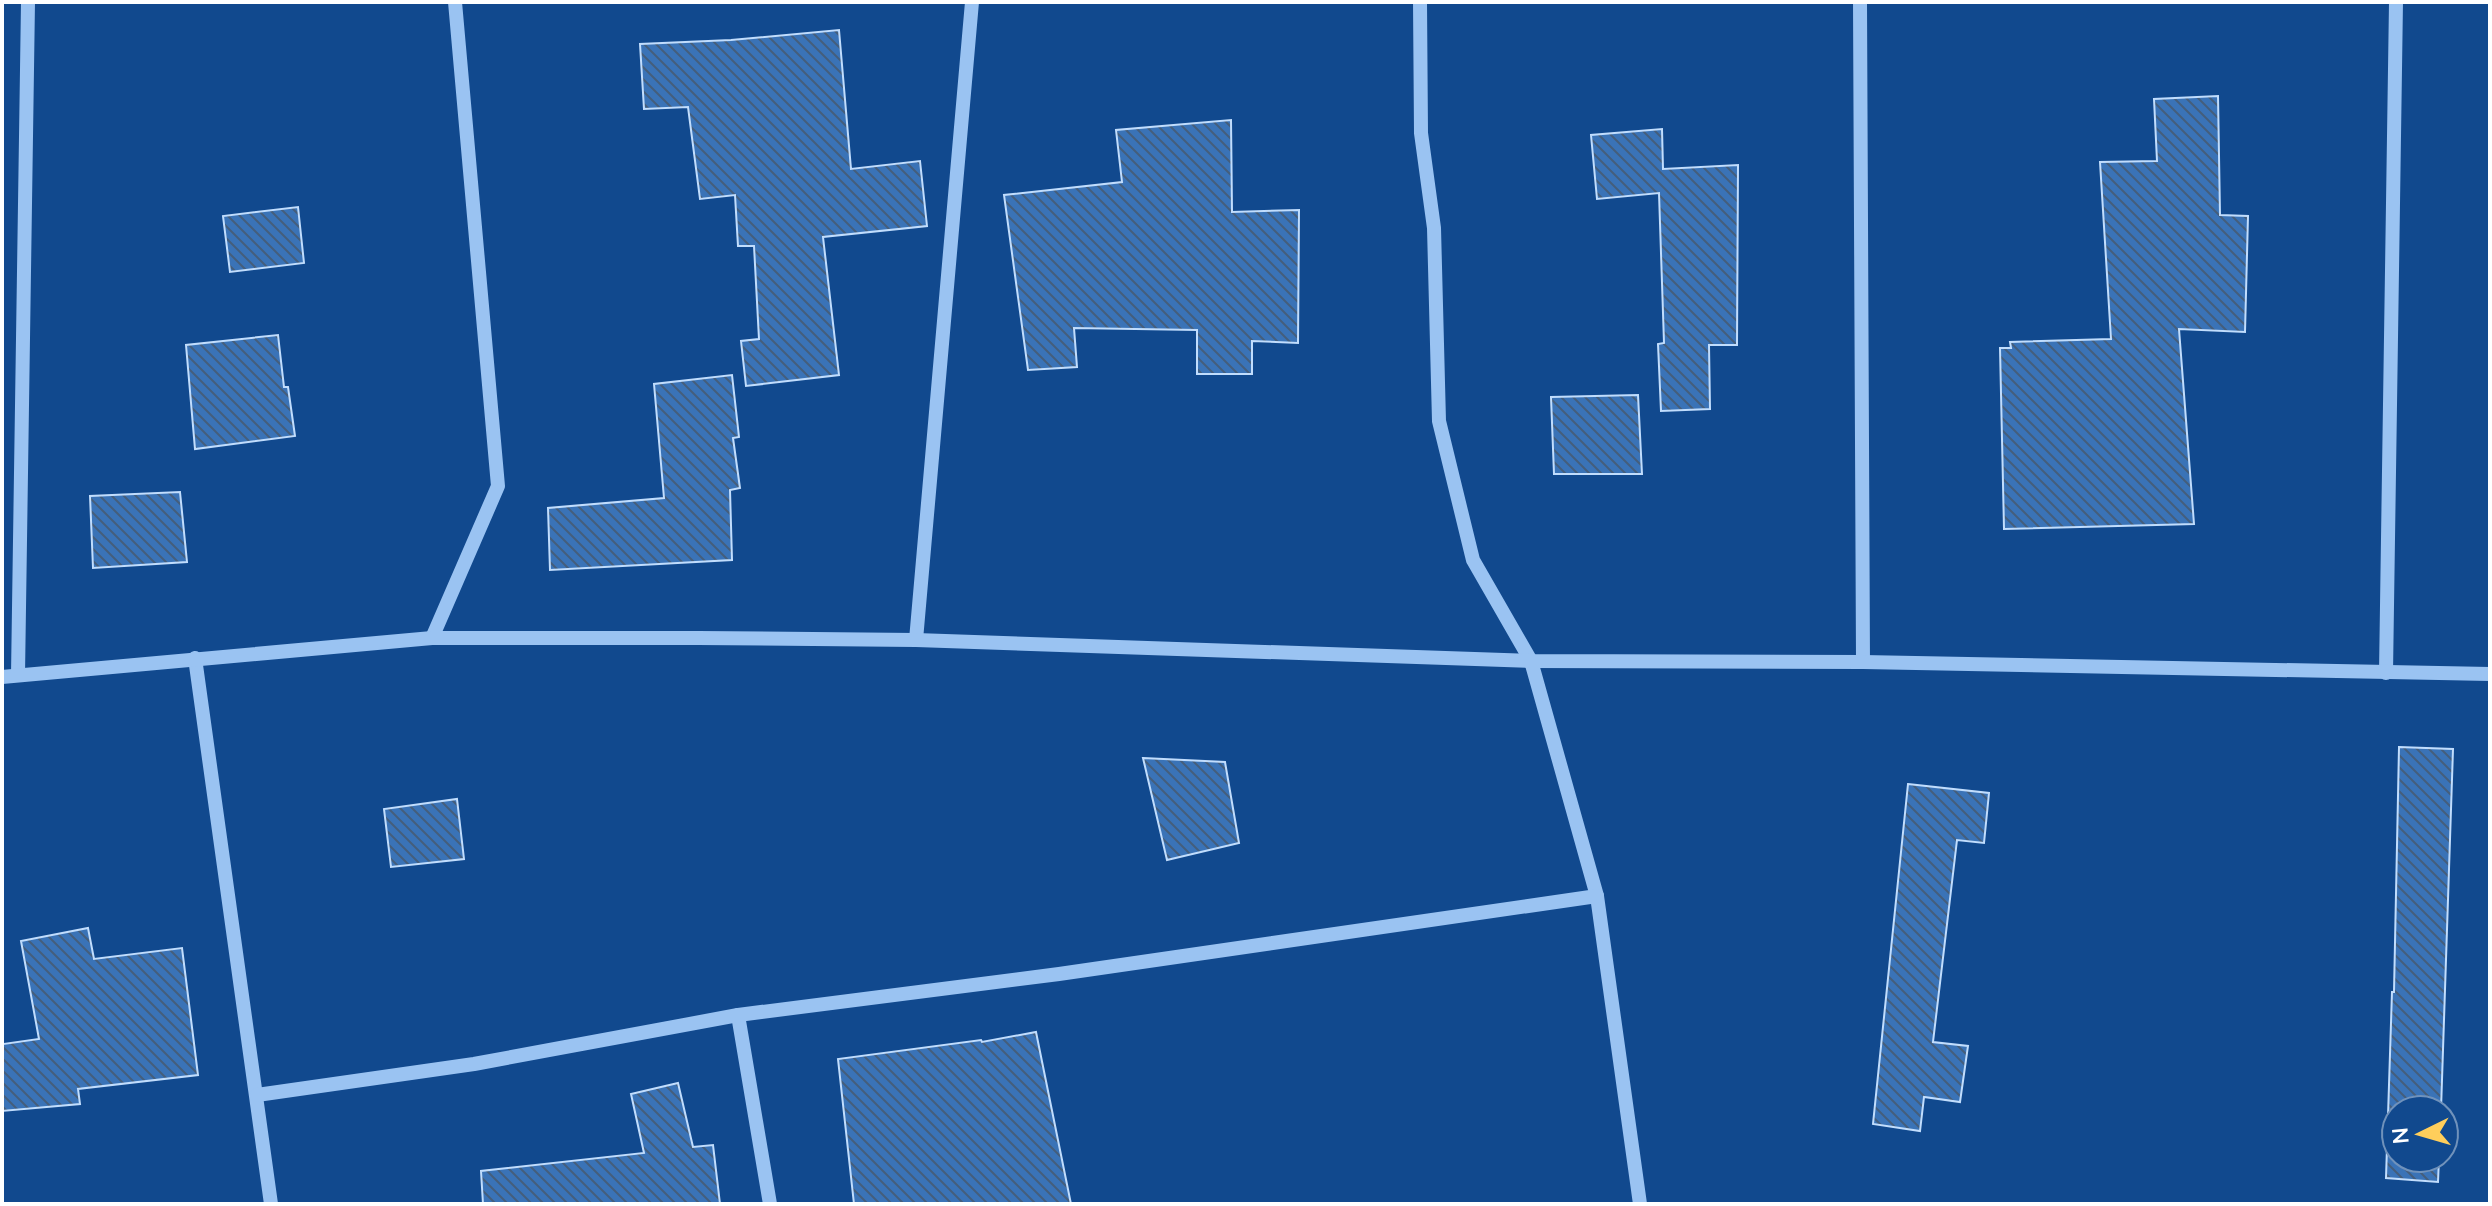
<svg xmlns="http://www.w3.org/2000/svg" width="2492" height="1206" viewBox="0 0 2492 1206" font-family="'Nunito Sans',sans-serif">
<defs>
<pattern id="building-back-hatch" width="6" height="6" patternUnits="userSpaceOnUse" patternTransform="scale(2)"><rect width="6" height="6" fill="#3a73b7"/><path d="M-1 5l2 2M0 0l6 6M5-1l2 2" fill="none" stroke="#445e7c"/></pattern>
</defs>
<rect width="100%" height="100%" fill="#11498e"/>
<g fill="url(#building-back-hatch)" stroke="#c1ddfd" stroke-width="2">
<polygon points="839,30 851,169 920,161 927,226 823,237 839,375 746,386 741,341 759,339 754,246 738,246 735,195 700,199 688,107 644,109 640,44 731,40"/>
<polygon points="2218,96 2220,215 2248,216 2245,332 2179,329 2194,524 2004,529 2000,348 2011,348 2010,342 2111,339 2100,162 2157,161 2154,99"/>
<polygon points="1231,120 1232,212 1299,210 1298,343 1252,341 1252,374 1197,374 1197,330 1074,328 1077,367 1028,370 1004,195 1122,182 1116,130"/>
<polygon points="1662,129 1663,169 1738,165 1737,345 1709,345 1710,409 1661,411 1658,344 1664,343 1659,193 1597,199 1591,135"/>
<polygon points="298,207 304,263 230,272 223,216"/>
<polygon points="278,335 284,387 288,387 295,436 195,449 186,345"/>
<polygon points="732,375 739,437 733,438 740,488 730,490 732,560 550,570 548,508 664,498 654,384"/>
<polygon points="1638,395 1642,474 1554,474 1551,397"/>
<polygon points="180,492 187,562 93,568 90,496"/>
<polygon points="2399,747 2453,749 2441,1110 2396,1110 2396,1158 2439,1158 2438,1182 2386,1178 2392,992 2394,992"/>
<polygon points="1143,758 1225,762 1239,843 1167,860"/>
<polygon points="1908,784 1989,793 1984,843 1957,840 1933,1042 1968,1046 1960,1102 1924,1097 1920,1131 1873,1124"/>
<polygon points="457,799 464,859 391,867 384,809"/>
<polygon points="88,928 94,959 182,948 198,1075 78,1089 80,1104 2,1111 3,1044 39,1039 21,941"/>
<polygon points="1036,1032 1071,1204 854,1204 838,1059 981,1040 982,1042"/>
<polygon points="678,1083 693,1147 713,1145 720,1204 483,1204 481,1171 644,1153 631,1094"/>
</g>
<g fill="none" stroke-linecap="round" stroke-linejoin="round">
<g stroke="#9ac3f2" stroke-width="14">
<polyline points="1420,2 1421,133 1434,228 1439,421 1473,560 1531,661 1597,896 1640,1204"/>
<polyline points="1860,2 1863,662"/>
<polyline points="432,638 498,486 455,2"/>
<polyline points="916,640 972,2"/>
<polyline points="195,658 271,1204"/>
<polyline points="2386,673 2396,2"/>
<polyline points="18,675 28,2"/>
<polyline points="2,677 432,638 698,638 916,640 1531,661 1863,662 2490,674"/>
<polyline points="738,1015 770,1204"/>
<polyline points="257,1095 474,1064 738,1015 1059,974 1597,896"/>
</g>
</g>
<rect width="2492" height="1206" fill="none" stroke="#ffffff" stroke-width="8"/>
<g transform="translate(2420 1134) rotate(265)"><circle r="38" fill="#11498e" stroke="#7092bb" stroke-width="2"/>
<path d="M0-6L14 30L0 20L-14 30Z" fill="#ffce5b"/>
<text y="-12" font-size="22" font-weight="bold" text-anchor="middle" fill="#ffffff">N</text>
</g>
</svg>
